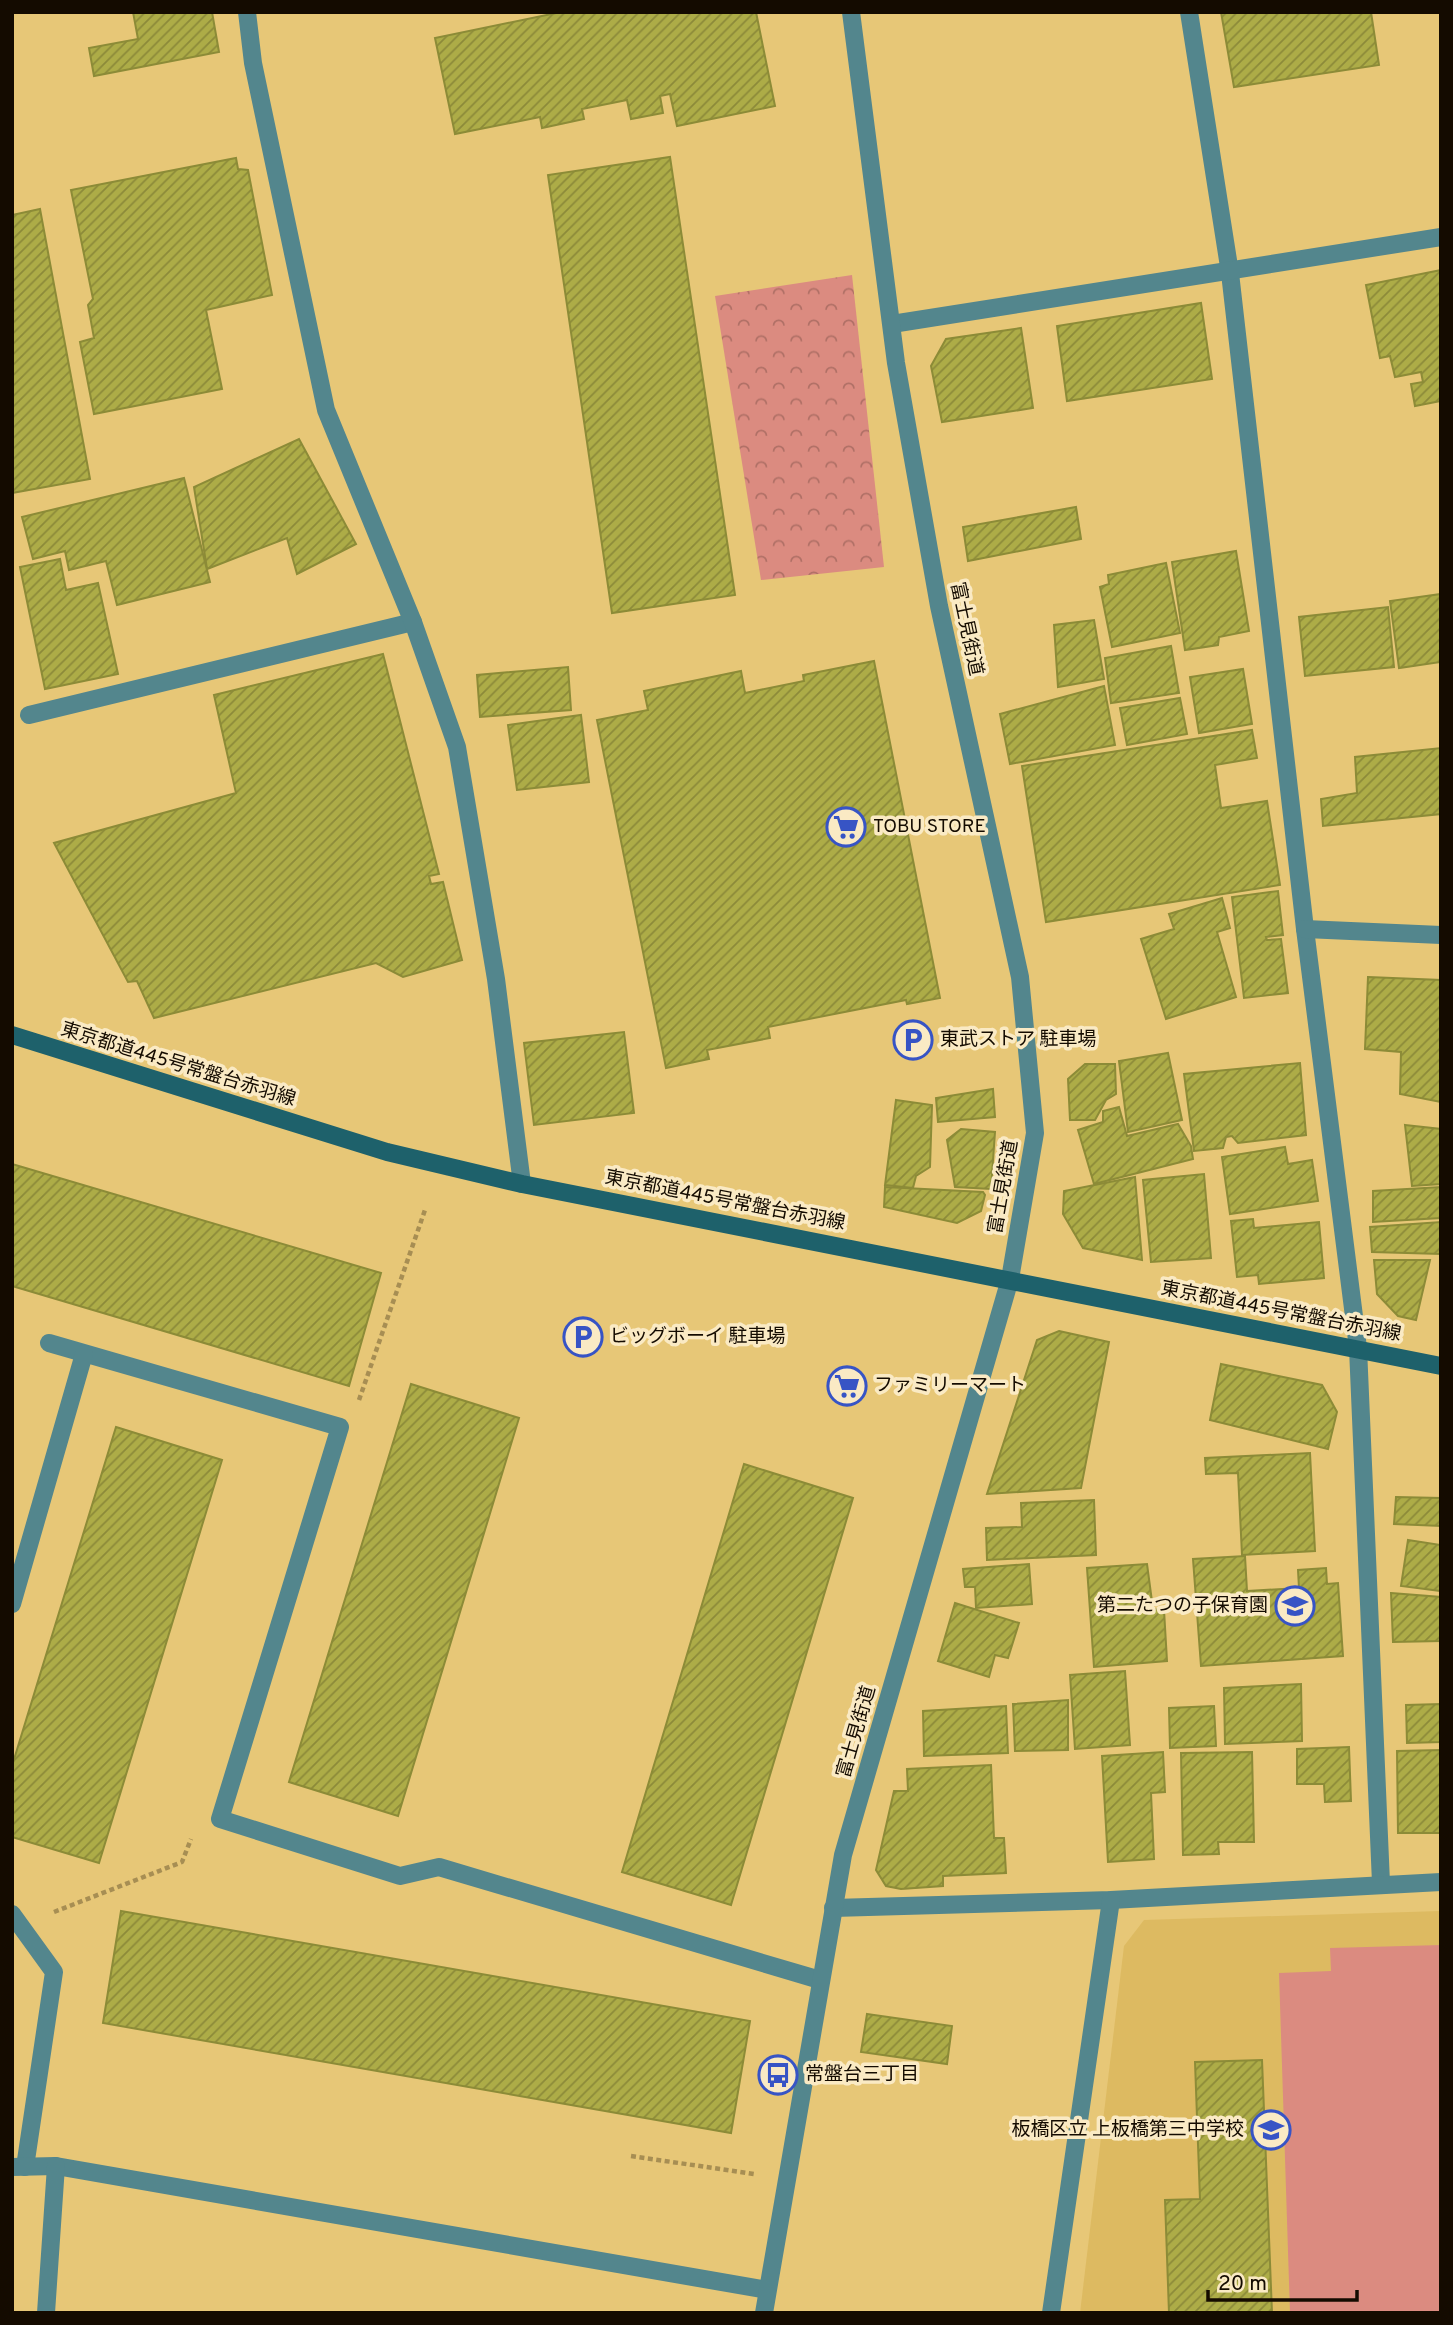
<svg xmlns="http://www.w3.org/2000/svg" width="1453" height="2325" viewBox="0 0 1453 2325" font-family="Overpass,'Noto Sans JP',sans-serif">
<defs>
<pattern id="park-crowns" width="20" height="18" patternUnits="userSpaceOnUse" patternTransform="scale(1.75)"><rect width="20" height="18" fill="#db8b80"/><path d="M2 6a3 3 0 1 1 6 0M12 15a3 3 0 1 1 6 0" fill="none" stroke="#b07066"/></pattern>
<pattern id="building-hatch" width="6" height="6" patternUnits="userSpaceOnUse" patternTransform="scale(1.75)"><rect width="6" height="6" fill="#adac47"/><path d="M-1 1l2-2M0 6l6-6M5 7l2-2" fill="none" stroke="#8c8a39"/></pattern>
</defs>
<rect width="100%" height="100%" fill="#e7c777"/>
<polygon fill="#ddba61" points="1441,1911 1441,2313 1080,2313 1124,1946 1144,1920"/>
<polygon fill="#db8b80" points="1441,1945 1441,2313 1290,2313 1279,1973 1331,1971 1330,1948"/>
<polygon fill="url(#park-crowns)" points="852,275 884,567 761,580 715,296"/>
<g fill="url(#building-hatch)" stroke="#8c8b37" stroke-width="2">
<polygon points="133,12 212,12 219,52 94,76 89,48 138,39"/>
<polygon points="561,12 756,12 775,106 677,126 670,94 660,96 663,113 631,119 627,100 582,109 584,119 542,128 540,117 455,134 435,38"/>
<polygon points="1221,12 1371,12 1379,65 1234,87"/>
<polygon points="670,157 735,595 612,613 548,175"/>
<polygon points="236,158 238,169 248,170 272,295 206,310 222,389 94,414 80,342 94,338 88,305 93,299 71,190"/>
<polygon points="40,209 90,479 12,493 12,215"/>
<polygon points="1441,270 1441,401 1415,406 1411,384 1423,382 1421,372 1395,377 1390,356 1380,358 1366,285"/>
<polygon points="1201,303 1212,379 1067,401 1057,326"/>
<polygon points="1021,328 1033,408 942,422 931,366 946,339"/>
<polygon points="299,439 356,544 297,574 287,538 207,569 194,487"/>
<polygon points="184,478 210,582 117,605 106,561 69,570 65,551 33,559 22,517"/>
<polygon points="1076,507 1081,539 968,561 963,527"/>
<polygon points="1236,551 1249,631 1219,637 1218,645 1185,650 1172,562"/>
<polygon points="60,559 66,590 98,583 118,674 45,689 20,567"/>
<polygon points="1166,563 1180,633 1112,647 1100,587 1109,584 1108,575"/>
<polygon points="1441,594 1441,662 1399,668 1390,601"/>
<polygon points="1388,607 1394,667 1305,676 1299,617"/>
<polygon points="1094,620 1104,679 1058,687 1054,625"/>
<polygon points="1171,646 1179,693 1111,703 1105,658"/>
<polygon points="383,654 439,874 429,876 431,884 443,882 462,960 403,977 376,963 154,1018 137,981 128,982 54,843 236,793 214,695"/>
<polygon points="874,661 940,998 907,1004 906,1000 768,1027 770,1038 707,1050 709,1059 666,1068 597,720 648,710 644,691 741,671 745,693 804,681 803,675"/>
<polygon points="568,667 571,710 480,717 477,675"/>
<polygon points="1243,669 1252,724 1199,733 1190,677"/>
<polygon points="1104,686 1115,745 1010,764 1000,714"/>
<polygon points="1180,698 1187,734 1127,745 1120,708"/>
<polygon points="581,715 589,782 517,790 508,725"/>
<polygon points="1252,730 1257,758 1215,765 1221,808 1267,801 1280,885 1046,922 1022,766"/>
<polygon points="1441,748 1441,814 1323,826 1321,799 1357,793 1355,757"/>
<polygon points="1278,891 1283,935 1266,937 1267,940 1281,939 1288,993 1244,998 1232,897"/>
<polygon points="1222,898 1230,928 1217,932 1236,997 1166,1019 1141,939 1174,929 1169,914"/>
<polygon points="1368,977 1441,980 1441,1102 1400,1094 1401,1052 1365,1049"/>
<polygon points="624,1032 634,1113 534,1125 524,1043"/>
<polygon points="1168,1053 1182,1120 1128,1132 1119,1061"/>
<polygon points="1300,1063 1306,1135 1238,1143 1232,1136 1226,1137 1223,1148 1194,1151 1184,1074"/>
<polygon points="1085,1064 1115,1064 1116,1094 1106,1100 1095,1120 1070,1120 1068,1079"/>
<polygon points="993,1089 995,1117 938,1122 936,1098"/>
<polygon points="896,1100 932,1105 930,1167 916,1176 913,1188 885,1185"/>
<polygon points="1119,1107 1127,1136 1178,1124 1191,1146 1193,1159 1094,1184 1078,1130 1103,1122 1103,1111"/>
<polygon points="1405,1125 1441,1129 1441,1184 1412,1186"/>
<polygon points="961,1129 995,1132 991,1189 955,1187 947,1140"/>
<polygon points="1285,1147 1288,1164 1312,1160 1318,1201 1230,1214 1222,1157"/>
<polygon points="12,1164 381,1273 349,1386 12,1286"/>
<polygon points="1204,1174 1211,1258 1151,1262 1143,1180"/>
<polygon points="1135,1177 1142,1260 1083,1248 1063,1214 1064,1191"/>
<polygon points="885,1187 983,1192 985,1195 981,1211 957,1223 884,1207"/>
<polygon points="1441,1187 1441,1218 1373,1222 1373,1191"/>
<polygon points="1253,1219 1254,1228 1319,1222 1324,1278 1259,1284 1258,1275 1237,1277 1231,1221"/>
<polygon points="1441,1222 1441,1254 1372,1252 1370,1227"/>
<polygon points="1374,1260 1430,1260 1416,1320 1398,1316 1377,1294"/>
<polygon points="1059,1331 1109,1342 1081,1488 987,1494 1037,1340"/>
<polygon points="1221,1364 1322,1385 1337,1412 1328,1449 1210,1420"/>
<polygon points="411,1384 519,1418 398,1816 289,1782"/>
<polygon points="116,1427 222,1460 99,1863 12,1837 12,1766"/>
<polygon points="1310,1453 1315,1551 1242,1555 1238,1473 1206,1474 1205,1458"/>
<polygon points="744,1464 853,1498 731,1905 622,1872"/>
<polygon points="1396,1497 1441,1498 1441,1526 1394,1524"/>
<polygon points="1094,1500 1096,1555 987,1560 986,1528 1022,1527 1021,1503"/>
<polygon points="1408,1540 1441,1545 1441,1591 1401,1586"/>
<polygon points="1245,1556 1247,1591 1299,1588 1298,1570 1326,1568 1327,1584 1338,1583 1343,1656 1201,1666 1193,1559"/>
<polygon points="1029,1564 1032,1604 976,1608 975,1587 965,1587 963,1569"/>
<polygon points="1147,1564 1153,1609 1164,1610 1167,1661 1094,1667 1087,1568"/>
<polygon points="1391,1593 1441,1597 1441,1641 1393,1642"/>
<polygon points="955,1603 1019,1623 1008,1658 995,1655 989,1677 938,1661"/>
<polygon points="1125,1671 1130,1745 1075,1749 1070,1675"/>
<polygon points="1301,1684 1302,1741 1225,1744 1224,1688"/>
<polygon points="1068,1700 1068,1750 1015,1751 1013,1704"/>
<polygon points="1441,1704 1441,1742 1407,1743 1406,1705"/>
<polygon points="1006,1706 1008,1753 924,1756 923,1711"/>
<polygon points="1214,1706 1216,1746 1170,1748 1169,1708"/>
<polygon points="1349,1747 1351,1801 1325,1802 1324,1784 1297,1784 1297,1749"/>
<polygon points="1441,1750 1441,1833 1398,1833 1397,1751"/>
<polygon points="1163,1752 1165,1792 1151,1793 1154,1859 1108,1862 1102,1756"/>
<polygon points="1252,1752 1254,1842 1218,1842 1219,1854 1183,1855 1181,1753"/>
<polygon points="991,1765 994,1838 1004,1838 1006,1873 943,1876 943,1886 901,1889 886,1886 876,1870 894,1791 908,1791 907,1769"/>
<polygon points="121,1911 750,2021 731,2133 103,2023"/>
<polygon points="867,2014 952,2026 947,2064 861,2052"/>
<polygon points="1262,2060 1272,2313 1169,2313 1165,2200 1200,2199 1195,2062"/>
</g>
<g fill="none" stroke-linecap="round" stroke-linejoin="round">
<g stroke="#a78e53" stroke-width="4.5" stroke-dasharray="5 3.5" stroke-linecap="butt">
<polyline points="359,1400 425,1210"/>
<polyline points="54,1912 182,1862 191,1839"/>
<polyline points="631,2156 754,2174"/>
</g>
<g stroke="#53868d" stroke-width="18">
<polyline points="29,715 413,622"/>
<polyline points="49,1343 340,1427 220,1819 400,1876 439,1867 820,1980"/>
<polyline points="12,1604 84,1354"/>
<polyline points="12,1914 54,1972 25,2167"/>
<polyline points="12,2167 56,2166 767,2290"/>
</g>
<g stroke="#53868d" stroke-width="18">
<polyline points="247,12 253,63 326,410 413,622 457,747 496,979 522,1184"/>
<polyline points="1189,12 1230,273 1305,929 1358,1348 1381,1883"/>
<polyline points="892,324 1441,237"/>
<polyline points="1305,929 1441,935"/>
<polyline points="833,1908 1111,1900 1441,1882"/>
<polyline points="46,2313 56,2166"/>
<polyline points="1051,2313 1111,1900"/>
</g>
<polyline stroke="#53868d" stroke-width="18" points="764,2313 843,1855 1010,1279 1035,1133 1020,977 939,606 896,363 851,12"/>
<polyline stroke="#1e616b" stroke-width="18" points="12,1035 387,1152 522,1184 1441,1366"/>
</g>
<defs>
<g id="supermarket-ring" transform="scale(2.0125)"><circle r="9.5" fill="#faeac4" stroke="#3754c5" stroke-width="1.5"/><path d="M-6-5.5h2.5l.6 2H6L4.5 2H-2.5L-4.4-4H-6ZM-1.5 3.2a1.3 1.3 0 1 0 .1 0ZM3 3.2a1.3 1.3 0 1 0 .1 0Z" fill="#3754c5"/></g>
<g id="parking-ring" transform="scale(2.0125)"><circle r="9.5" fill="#faeac4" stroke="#3754c5" stroke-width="1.5"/><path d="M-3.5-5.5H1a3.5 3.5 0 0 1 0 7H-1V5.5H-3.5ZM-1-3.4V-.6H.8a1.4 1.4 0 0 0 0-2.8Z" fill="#3754c5"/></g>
<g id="school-ring" transform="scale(2.0125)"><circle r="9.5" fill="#faeac4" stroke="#3754c5" stroke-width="1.5"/><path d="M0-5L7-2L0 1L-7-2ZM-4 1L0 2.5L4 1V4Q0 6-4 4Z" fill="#3754c5"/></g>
<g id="bus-ring" transform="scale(2.0125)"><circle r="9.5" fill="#faeac4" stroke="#3754c5" stroke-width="1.5"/><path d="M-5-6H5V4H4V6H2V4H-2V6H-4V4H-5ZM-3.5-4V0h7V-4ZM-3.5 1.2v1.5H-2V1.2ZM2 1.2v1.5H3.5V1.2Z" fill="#3754c5"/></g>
</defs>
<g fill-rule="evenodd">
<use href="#supermarket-ring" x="846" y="827"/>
<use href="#parking-ring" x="913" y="1040"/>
<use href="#parking-ring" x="583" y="1337"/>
<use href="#supermarket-ring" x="847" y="1386"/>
<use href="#school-ring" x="1295" y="1606"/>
<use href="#bus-ring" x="778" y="2075"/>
<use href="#school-ring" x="1271" y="2130"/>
</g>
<g text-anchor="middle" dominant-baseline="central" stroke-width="7" stroke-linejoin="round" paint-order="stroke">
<g font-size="19" fill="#140b00" stroke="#faeac4">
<text transform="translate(966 629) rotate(78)">富士見街道</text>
<text transform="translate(178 1065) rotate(17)">東京都道445号常盤台赤羽線</text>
<text transform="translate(1004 1187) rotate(-80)">富士見街道</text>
<text transform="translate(725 1201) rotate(11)">東京都道445号常盤台赤羽線</text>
<text transform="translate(1281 1312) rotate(11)">東京都道445号常盤台赤羽線</text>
<text transform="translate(857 1732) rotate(-74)">富士見街道</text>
</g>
<g font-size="19" fill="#140b00" stroke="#faeac4" text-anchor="start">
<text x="873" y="827">TOBU STORE</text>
<text x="940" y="1040">東武ストア 駐車場</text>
<text x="610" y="1337">ビッグボーイ 駐車場</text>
<text x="874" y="1386">ファミリーマート</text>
<text x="1268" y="1606" text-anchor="end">第二たつの子保育園</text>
<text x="805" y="2075">常盤台三丁目</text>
<text x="1244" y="2130" text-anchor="end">板橋区立 上板橋第三中学校</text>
</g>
</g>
<rect width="1453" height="2325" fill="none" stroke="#140b00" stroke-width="28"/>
<path d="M1208 2290v10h149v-10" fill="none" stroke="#140b00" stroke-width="3.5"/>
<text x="1218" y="2290" font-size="21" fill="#140b00" stroke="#faeac4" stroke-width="5" paint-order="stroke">20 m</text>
</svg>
